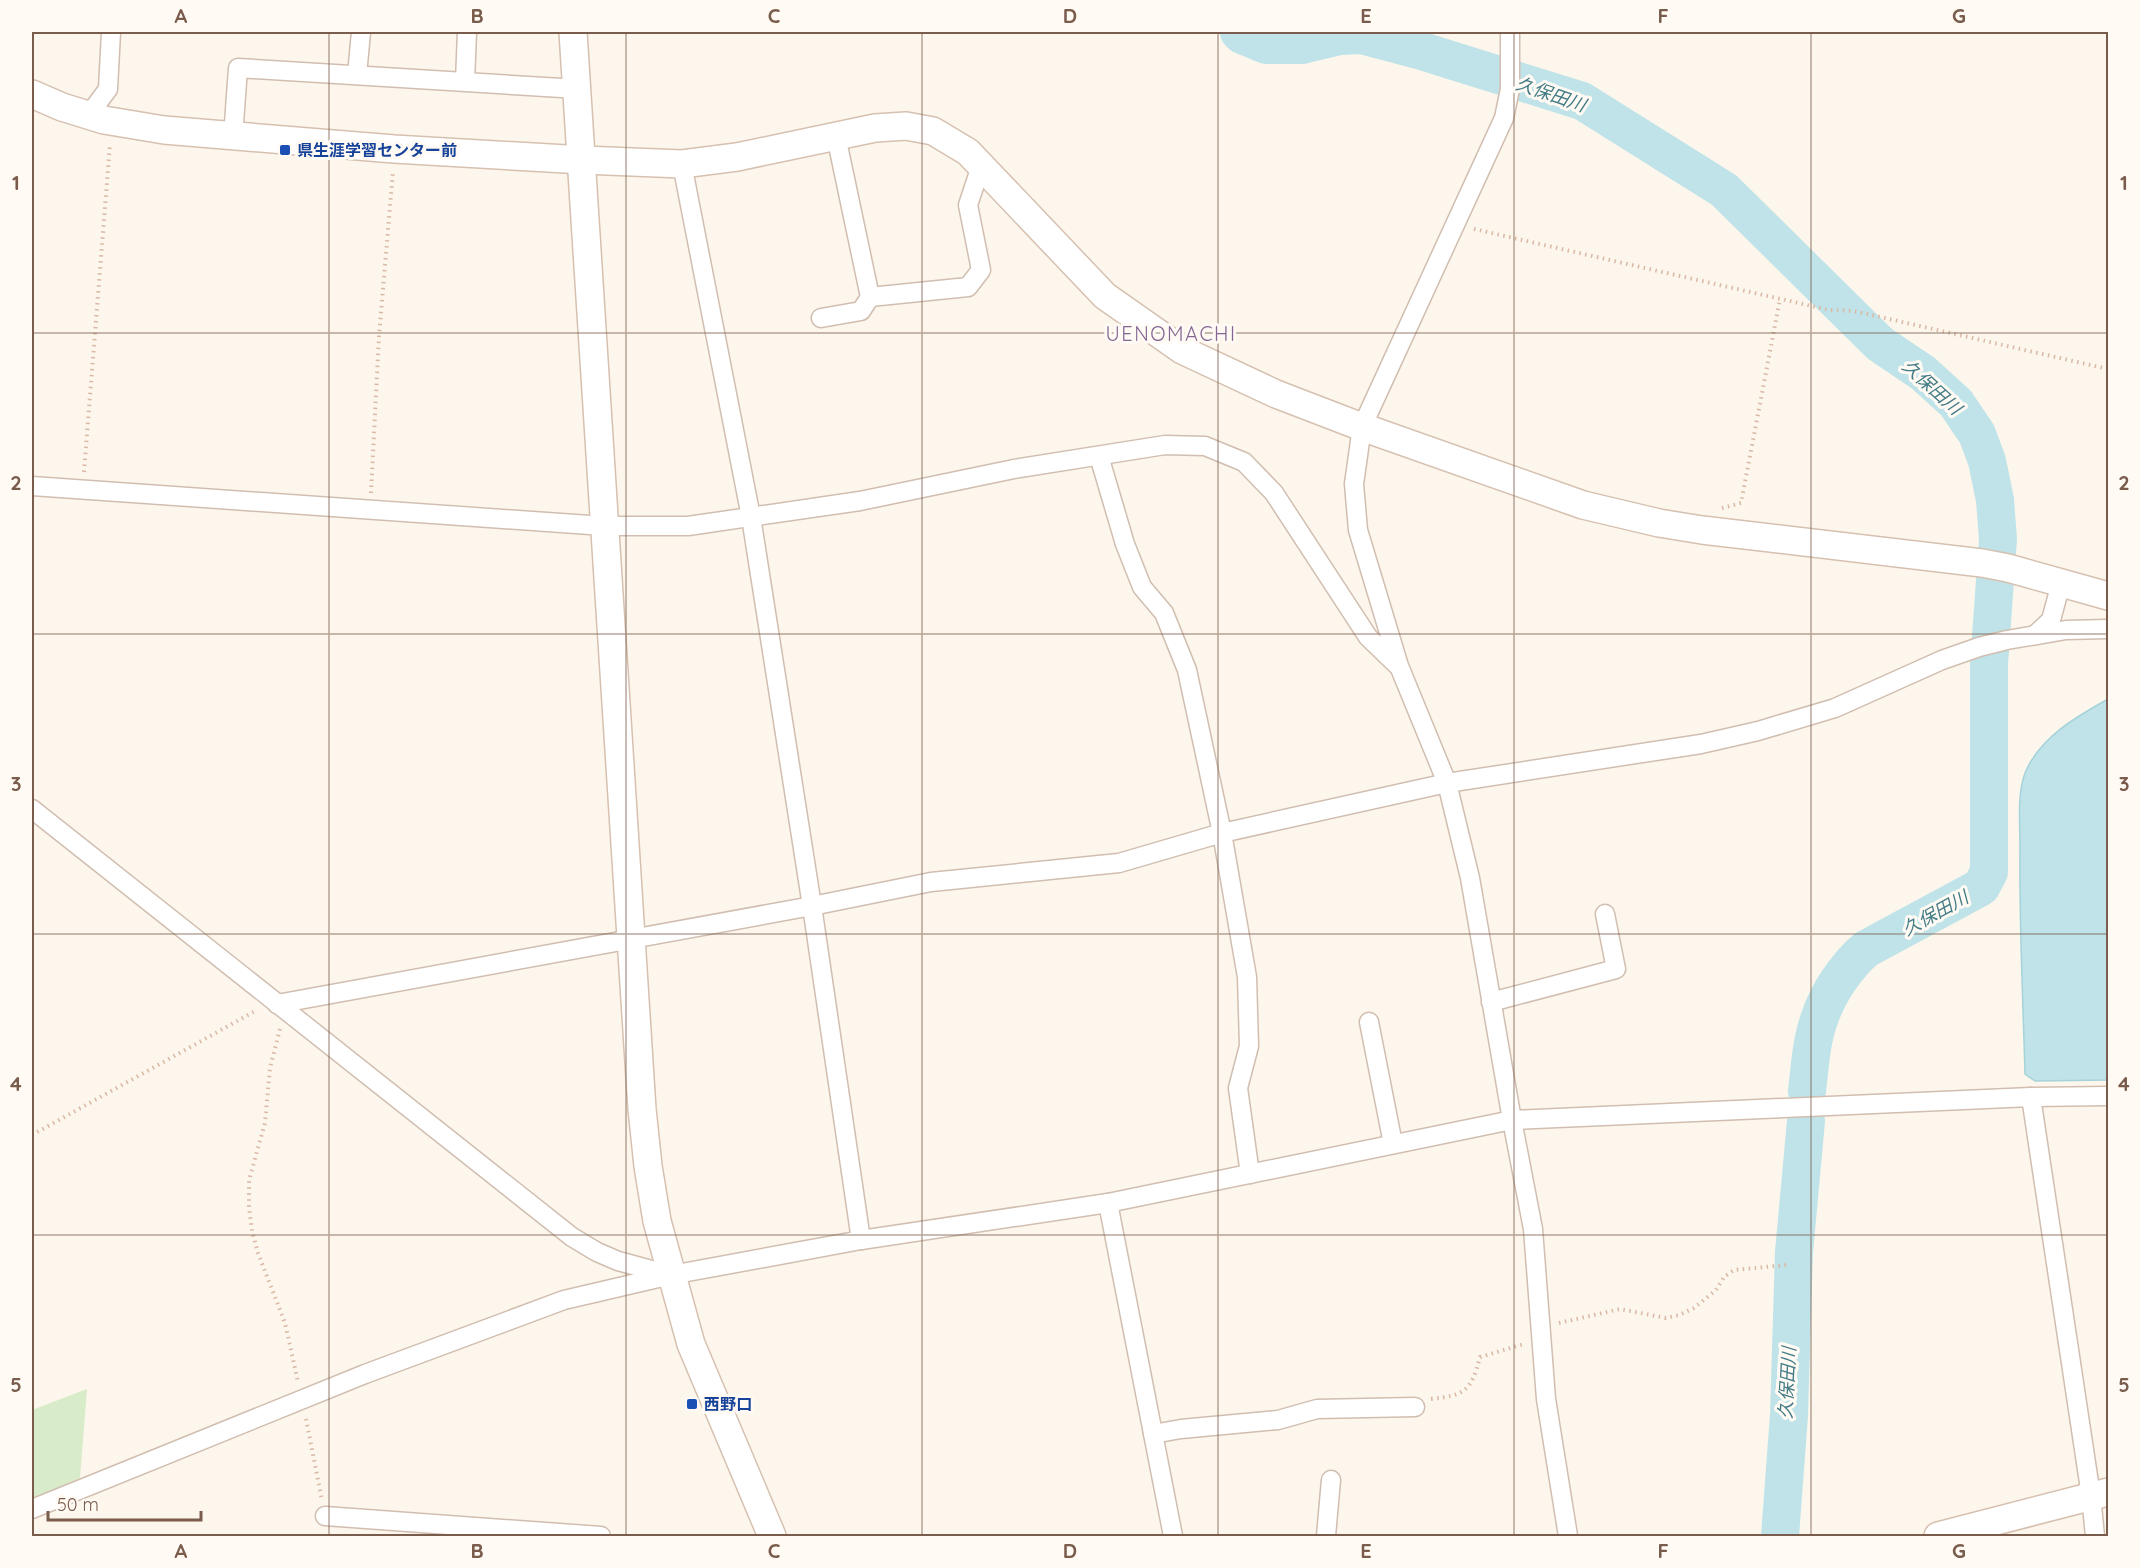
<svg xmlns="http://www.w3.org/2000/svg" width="2140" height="1568" viewBox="0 0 2140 1568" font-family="Quicksand,'Noto Sans JP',sans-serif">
<rect width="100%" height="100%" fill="#fdf6ec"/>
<polygon fill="#d8ecc9" points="87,1389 80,1478 32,1499 32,1410"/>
<path fill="#bfe3e8" stroke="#a5d3da" stroke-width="1.5" d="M2108 699V1080L2035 1081 2025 1074C2023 998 2019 922 2020 846 2020 823 2017 795 2025 773 2040 737 2076 717 2108 699Z"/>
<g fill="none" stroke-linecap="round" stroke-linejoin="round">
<g stroke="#bfe3e8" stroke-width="38">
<path d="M1239 32 1242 35 1266 45H1302L1339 36 1361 35 1425 52 1582 101 1724 190 1880 344 1923 373 1956 403 1977 434 1987 461 1995 500 1998 539 1989 664V872L1981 887 1866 949C1847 965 1828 993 1820 1017 1811 1040 1810 1067 1807 1091"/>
<polyline points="1780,1536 1789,1415 1794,1252 1806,1121"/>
</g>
<g stroke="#d1beb0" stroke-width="21">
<g id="street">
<polyline points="1510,32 1510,89 1504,118 1362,427 1354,484 1358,530 1399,666 1447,783 1470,878 1512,1120 1533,1229 1546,1399 1568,1536"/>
<polyline points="357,75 361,32"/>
<polyline points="465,81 467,32"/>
<polyline points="88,116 108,89 111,32"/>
<polyline points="233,137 238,68 578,89"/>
<polyline points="682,164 751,517 812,906 861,1240"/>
<polyline points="870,297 968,287 981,270 968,205 981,166"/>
<polyline points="821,318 861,311 870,297 836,136"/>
<polyline points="1099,456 1125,544 1142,587 1164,613 1187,670 1222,833 1247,977 1249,1046 1238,1088 1250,1174"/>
<polyline points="32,486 604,526 688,526 860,501 1014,469 1165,445 1205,446 1244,462 1274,493 1368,637 1397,665"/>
<polyline points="2035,635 2051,620 2061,583"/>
<polyline points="32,809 572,1237 597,1252 618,1261 666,1274"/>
<polyline points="1491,1002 1616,969 1605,914"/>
<polyline points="277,1004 812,906 931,882 1119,863 1222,833 1447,783 1701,744 1758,731 1835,708 1942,660 1979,647 2007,640 2066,630 2108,629"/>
<polyline points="1369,1022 1393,1144"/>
<polyline points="2031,1097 2091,1496 2095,1536"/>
<polyline points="1108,1203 1173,1536"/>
<polyline points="1153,1434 1181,1429 1278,1420 1317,1409 1415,1407"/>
<polyline points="32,1509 365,1374 564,1300 671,1275 861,1240 1108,1203 1512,1120 2031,1097 2108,1096"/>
<polyline points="325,1516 601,1536"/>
<polyline points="1326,1536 1331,1480"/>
</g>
</g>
<g stroke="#d6c0b0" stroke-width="30">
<g id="secondary">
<polyline points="573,32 642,1109 648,1166 657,1221 691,1344 772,1536"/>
<polyline points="32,94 62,107 104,120 164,130 394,149 583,160 682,164 737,157 875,128 906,126 933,131 968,152 1105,296 1182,350 1276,394 1362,427 1583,505 1659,523 1702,530 1982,563 2008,568 2108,596"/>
<polyline points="1938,1536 2108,1492"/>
</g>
</g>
<g stroke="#d9b8a5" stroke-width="4" stroke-dasharray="1.5 4.5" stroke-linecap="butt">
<polyline points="1474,229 1829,310 1854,311 2108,369"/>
<polyline points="84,472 110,144"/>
<polyline points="371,493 379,336 393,171"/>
<polyline points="1722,508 1741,503 1780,299"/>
<polyline points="280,1029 270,1068 265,1123 249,1180 249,1207 252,1231 258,1253 285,1323 298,1382"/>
<polyline points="32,1135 257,1010"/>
<polyline points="1559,1323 1620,1309 1666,1318 1679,1315 1694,1308 1716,1290 1724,1277 1734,1270 1786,1265"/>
<path d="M1431 1399C1466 1395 1471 1391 1480 1357L1524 1344"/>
<polyline points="306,1419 322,1500"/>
</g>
<use href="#street" stroke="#fff" stroke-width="18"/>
<use href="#secondary" stroke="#fff" stroke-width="27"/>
</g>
<path fill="none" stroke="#7a5c4d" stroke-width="1.5" stroke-opacity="0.55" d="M329 32V1536M626 32V1536M922 32V1536M1218 32V1536M1514 32V1536M1811 32V1536M32 333H2108M32 634H2108M32 934H2108M32 1235H2108"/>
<g fill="#1a4fb4" stroke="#fffaf3" stroke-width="2">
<rect x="279" y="144" width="12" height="12" rx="3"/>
<rect x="686" y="1398" width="12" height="12" rx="3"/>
</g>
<g text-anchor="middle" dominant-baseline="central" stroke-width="6" stroke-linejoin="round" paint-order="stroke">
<g font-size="16" font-weight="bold" fill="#164399" stroke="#fffaf3" text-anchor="start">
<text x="297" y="150">県生涯学習センター前</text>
<text x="704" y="1404">西野口</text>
</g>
<g font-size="18" font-style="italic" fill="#437c86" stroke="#fffaf3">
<text transform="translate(1551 94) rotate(19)">久保田川</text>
<text transform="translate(1932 387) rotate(42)">久保田川</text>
<text transform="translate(1935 913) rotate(-29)">久保田川</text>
<text transform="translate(1787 1383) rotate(-87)">久保田川</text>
</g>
<g font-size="20" letter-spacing="1.5" fill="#846695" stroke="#fffaf3">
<text x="1171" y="333">UENOMACHI</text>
</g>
</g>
<rect width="2140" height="1568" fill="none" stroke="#fffaf3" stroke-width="66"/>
<path d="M48 1511v9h153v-9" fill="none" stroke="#7a5c4d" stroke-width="3"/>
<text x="57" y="1511" font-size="18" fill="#7a5c4d" stroke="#fffaf3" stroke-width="4.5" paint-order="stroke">50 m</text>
<rect x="33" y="33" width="2074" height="1502" fill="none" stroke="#7a5c4d" stroke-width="2"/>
<g font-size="20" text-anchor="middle" font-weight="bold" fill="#7a5c4d">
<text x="181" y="23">A</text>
<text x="477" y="23">B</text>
<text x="774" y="23">C</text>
<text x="1070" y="23">D</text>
<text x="1366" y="23">E</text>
<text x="1663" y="23">F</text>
<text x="1959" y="23">G</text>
<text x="16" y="190">1</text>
<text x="2124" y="190">1</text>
<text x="16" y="490">2</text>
<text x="2124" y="490">2</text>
<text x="16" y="791">3</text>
<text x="2124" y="791">3</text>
<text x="16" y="1091">4</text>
<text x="2124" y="1091">4</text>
<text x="16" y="1392">5</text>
<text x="2124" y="1392">5</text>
<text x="181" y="1558">A</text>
<text x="477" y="1558">B</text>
<text x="774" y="1558">C</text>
<text x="1070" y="1558">D</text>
<text x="1366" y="1558">E</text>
<text x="1663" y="1558">F</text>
<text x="1959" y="1558">G</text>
</g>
</svg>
